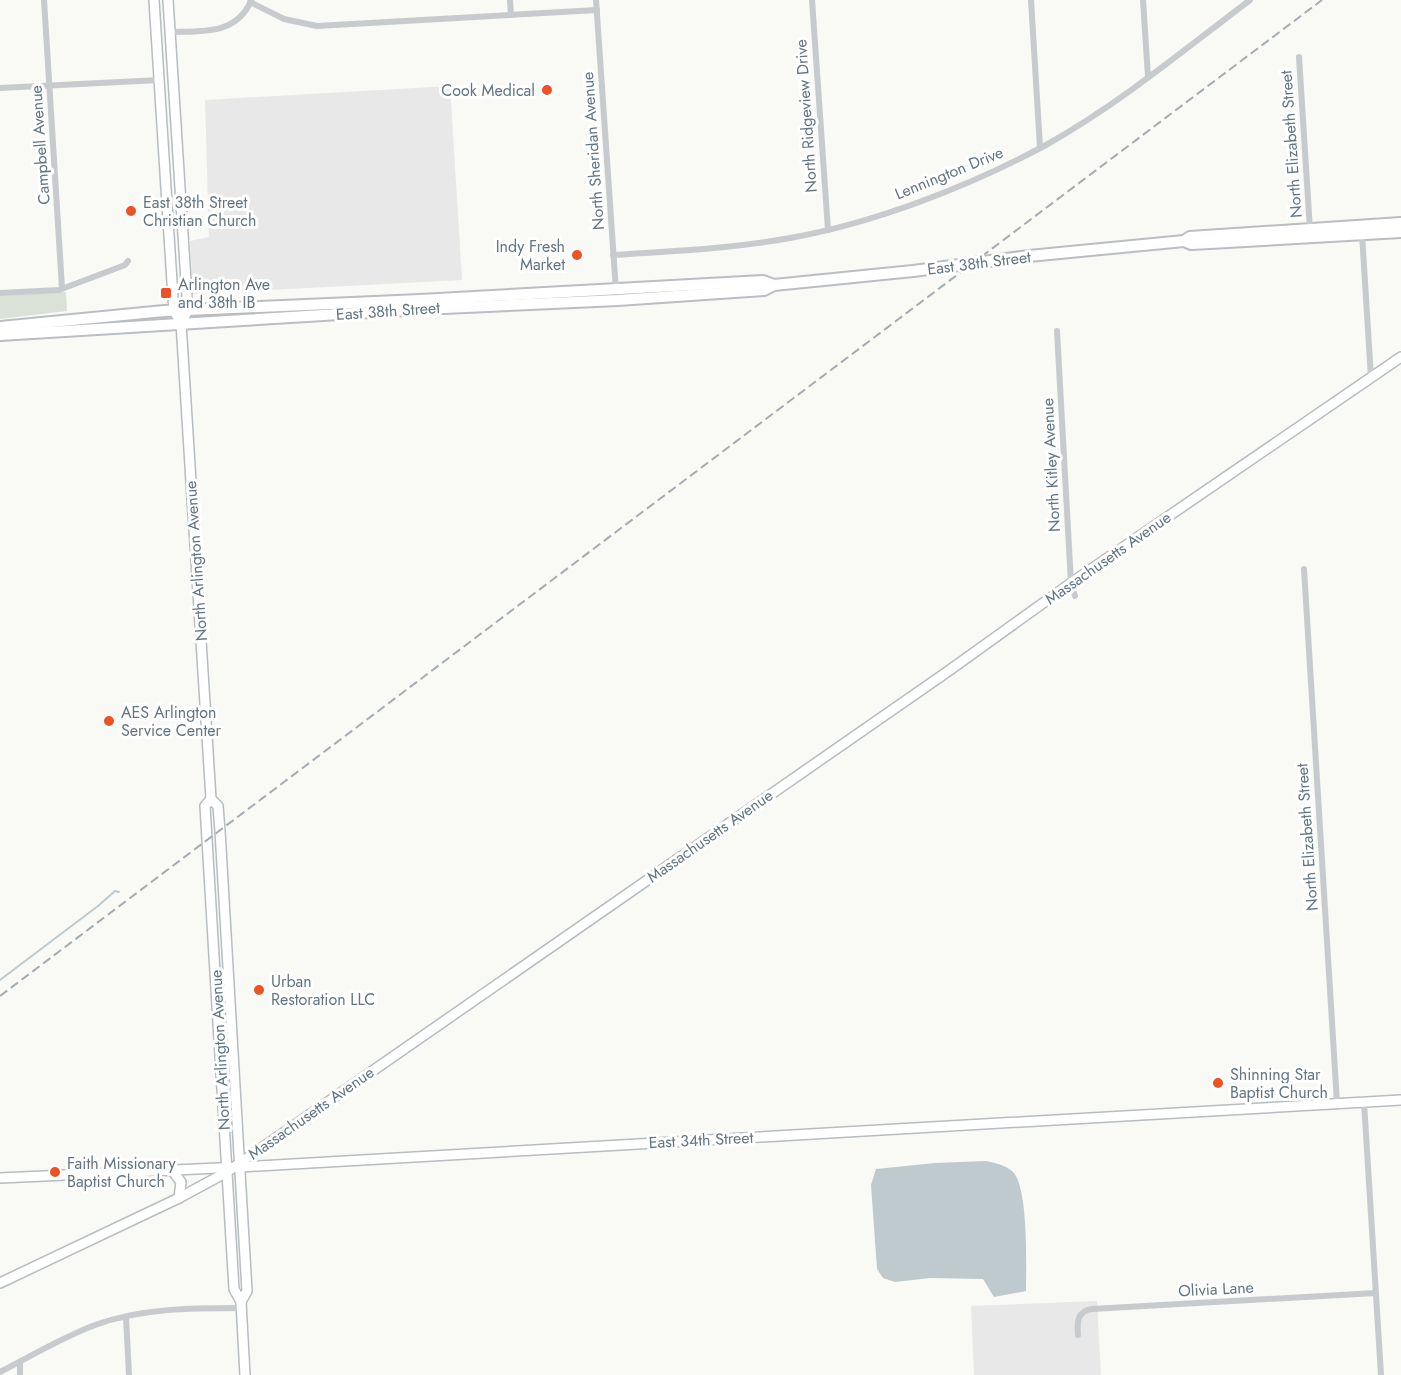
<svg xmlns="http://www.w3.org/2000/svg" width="1401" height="1375" viewBox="0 0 1401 1375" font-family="Jost,sans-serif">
<rect width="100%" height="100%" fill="#f9f9f6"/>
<g fill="#e7e8e7">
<polygon points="450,86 462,280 193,294 190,241 209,237 205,100"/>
<polygon points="1097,1301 1101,1375 974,1375 971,1306"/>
</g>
<polygon fill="#dae1d7" points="66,292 67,311 0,319 0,296"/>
<path fill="#becace" d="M986 1161C995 1163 1005 1165 1012 1171 1029 1185 1026 1268 1026 1291L994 1297 983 1279 930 1278 895 1282 883 1278 877 1269 871 1185 876 1169 935 1163Z"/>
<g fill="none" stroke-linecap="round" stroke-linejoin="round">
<polyline stroke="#becace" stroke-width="2" points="0,980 98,906 115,891 119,892"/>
<g stroke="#b6bdc1" stroke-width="12">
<g id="secondary">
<polyline points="154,0 173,298 174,311 181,323 211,799 218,806 220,831 247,1291 241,1302"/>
<polyline points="168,0 187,297 188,310 185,316"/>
<polyline points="211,799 205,806 234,1289 241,1302 245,1375"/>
<polyline points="172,1170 181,1182 179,1198"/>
<polyline points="0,1178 240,1167 1401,1100"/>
<polyline points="0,1283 179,1198 227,1172 947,672 1071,583 1401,357"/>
</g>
</g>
<g stroke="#babec2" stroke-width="14">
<g id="primary">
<polyline points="1184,241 1190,237 1401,223"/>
<polyline points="1029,256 1184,241 1191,244 1210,243 1401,232"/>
<polyline points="0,327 164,311 420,300 763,281 774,285"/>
<polyline points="0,335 422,309 618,300 764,290 774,285 913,271"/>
</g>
</g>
<g stroke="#c7cbce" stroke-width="6">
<polyline points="44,0 62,288"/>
<polyline points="510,0 511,15"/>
<polyline points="596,0 616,291"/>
<polyline points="812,0 828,230"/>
<polyline points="1031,0 1040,147"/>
<polyline points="1143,0 1148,77"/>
<polyline points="250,2 284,19 317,26 597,10"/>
<path d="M170 32C202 31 236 35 251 1"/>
<polyline points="1299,57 1310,230"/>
<polyline points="0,88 160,80"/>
<polyline points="1362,234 1371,378"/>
<path d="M613 255C672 251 731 249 790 238 875 223 970 186 1046 145 1119 104 1184 50 1250 0"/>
<polyline points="0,293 59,290 125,265 128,261"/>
<polyline points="1057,331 1071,583 1075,596"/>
<polyline points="1304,569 1337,1103"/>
<polyline points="1364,1102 1381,1375"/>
<polyline points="126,1317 129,1375"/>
<path d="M1078 1335C1077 1322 1077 1311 1092 1309L1376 1293"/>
<polyline points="20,1362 20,1375"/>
<path d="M0 1372C31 1356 63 1337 95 1325 142 1308 193 1308 241 1308"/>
</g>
<use href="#secondary" stroke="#fff" stroke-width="9"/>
<use href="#primary" stroke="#fff" stroke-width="10"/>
<polyline stroke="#a5acb2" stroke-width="2" stroke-dasharray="9 4.5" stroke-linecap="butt" points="0,996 1322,0"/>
<g stroke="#babec2" stroke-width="14" stroke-linecap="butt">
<polyline id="primary-bridge" points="913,271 1029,256"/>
</g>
<use href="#primary-bridge" stroke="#fff" stroke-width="10"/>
</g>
<g fill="#ec5223" stroke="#fff" stroke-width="2">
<circle cx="547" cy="90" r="6"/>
<circle cx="131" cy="211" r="6"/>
<circle cx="577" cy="255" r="6"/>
<rect x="160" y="287" width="12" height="12" rx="3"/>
<circle cx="109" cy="721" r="6"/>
<circle cx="259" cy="990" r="6"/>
<circle cx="1218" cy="1083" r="6"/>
<circle cx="55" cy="1172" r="6"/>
</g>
<g text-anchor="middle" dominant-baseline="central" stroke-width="6" stroke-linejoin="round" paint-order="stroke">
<g font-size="16" fill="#627583" stroke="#fff" text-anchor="start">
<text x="535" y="90" text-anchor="end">Cook Medical</text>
<text x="143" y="202">East 38th Street<tspan x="143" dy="18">Christian Church</tspan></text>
<text x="565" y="246" text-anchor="end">Indy Fresh<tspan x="565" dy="18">Market</tspan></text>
<text x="178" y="284">Arlington Ave<tspan x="178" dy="18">and 38th IB</tspan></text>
<text x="121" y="712">AES Arlington<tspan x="121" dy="18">Service Center</tspan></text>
<text x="271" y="981">Urban<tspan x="271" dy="18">Restoration LLC</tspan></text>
<text x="1230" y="1074">Shinning Star<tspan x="1230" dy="18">Baptist Church</tspan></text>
<text x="67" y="1163">Faith Missionary<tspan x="67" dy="18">Baptist Church</tspan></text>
</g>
<g font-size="16" fill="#627583" stroke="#fff">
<text transform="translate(806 116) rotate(-94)">North Ridgeview Drive</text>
<text transform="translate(1291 144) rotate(-94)">North Elizabeth Street</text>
<text transform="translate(40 145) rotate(-94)">Campbell Avenue</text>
<text transform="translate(593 151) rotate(-94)">North Sheridan Avenue</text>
<text transform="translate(949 173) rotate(-22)">Lennington Drive</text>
<text transform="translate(979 263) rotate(-7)">East 38th Street</text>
<text transform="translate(388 311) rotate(-4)">East 38th Street</text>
<text transform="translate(1051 465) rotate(-93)">North Kitley Avenue</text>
<text transform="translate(1108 558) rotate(-35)">Massachusetts Avenue</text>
<text transform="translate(196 561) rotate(-94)">North Arlington Avenue</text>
<text transform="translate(710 836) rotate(-35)">Massachusetts Avenue</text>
<text transform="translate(1307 837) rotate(-94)">North Elizabeth Street</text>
<text transform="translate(220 1050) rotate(-93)">North Arlington Avenue</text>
<text transform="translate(311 1113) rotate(-35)">Massachusetts Avenue</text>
<text transform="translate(701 1140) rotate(-3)">East 34th Street</text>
<text transform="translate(1216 1289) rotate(-3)">Olivia Lane</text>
</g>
</g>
</svg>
